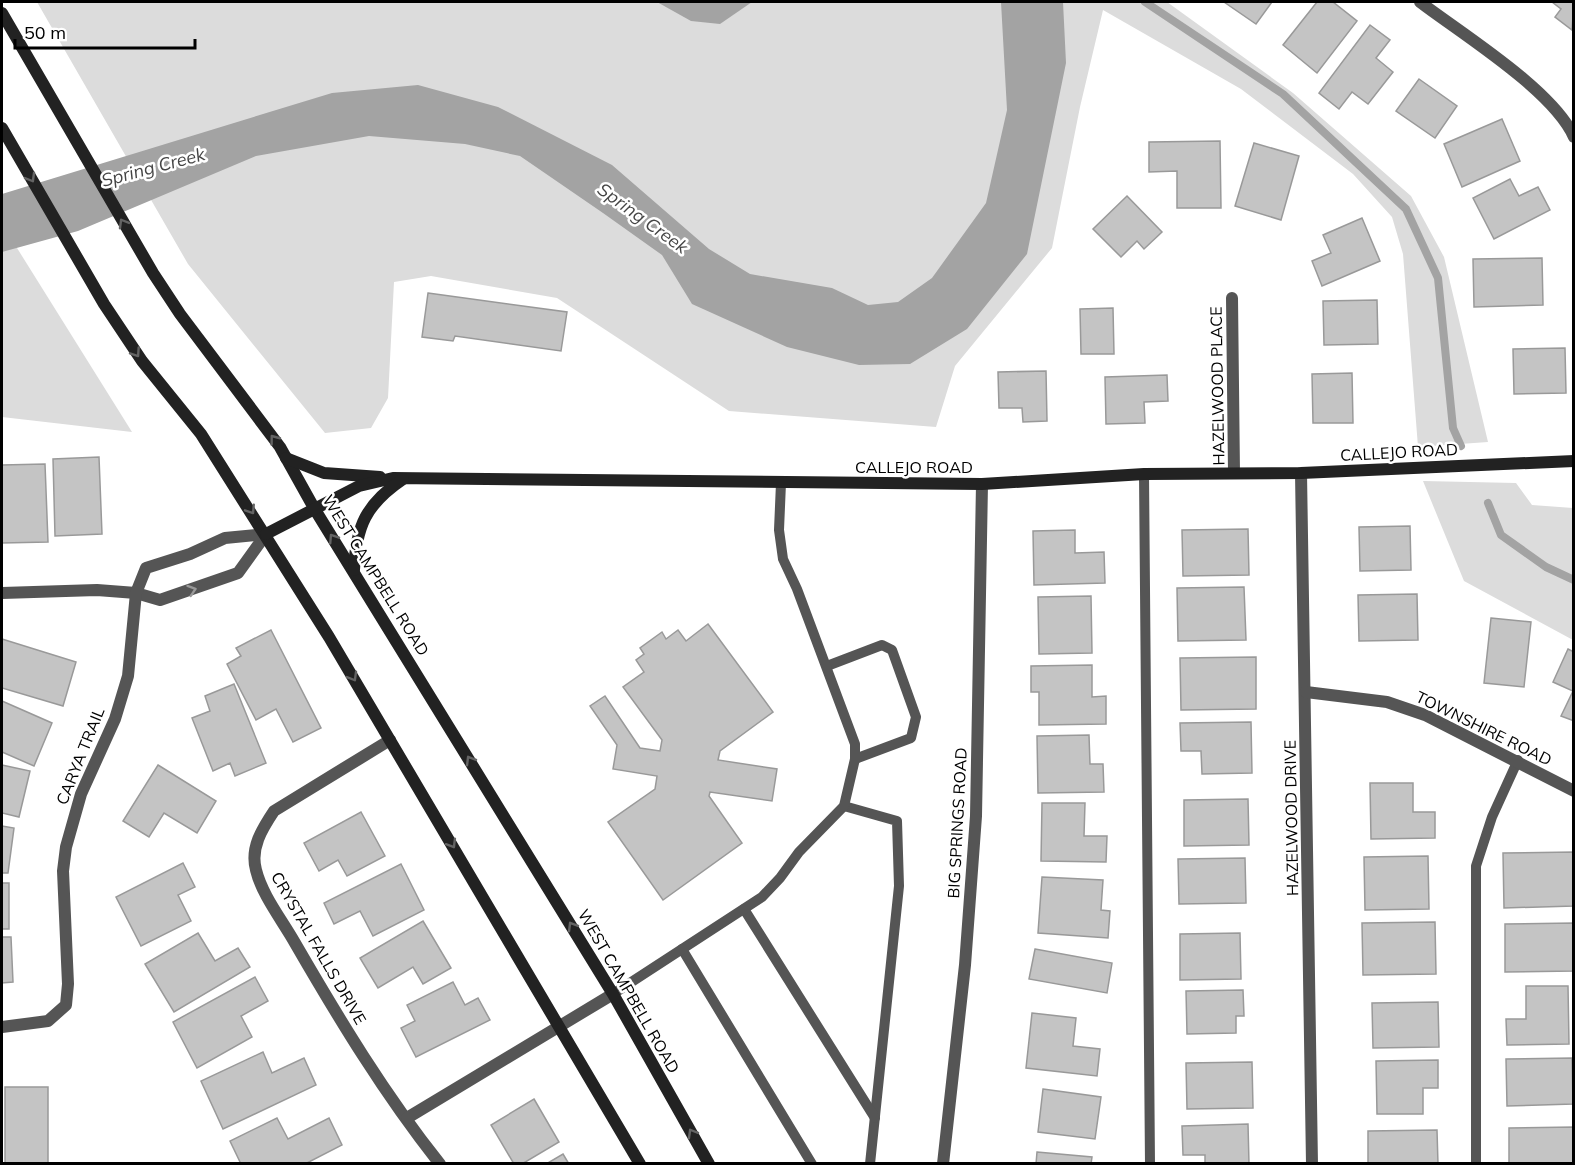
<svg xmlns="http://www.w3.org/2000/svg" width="1575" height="1165" viewBox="0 0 1575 1165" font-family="Mulish,sans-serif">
<rect width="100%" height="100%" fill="#fff"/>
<g fill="#dcdcdc">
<polygon points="37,2 1167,2 1293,93 1411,196 1444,257 1488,442 1418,447 1403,254 1392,217 1353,174 1241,89 1103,10 1080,107 1052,248 955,366 936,427 729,411 557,298 431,276 394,282 388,398 371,428 325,433 188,264"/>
<polygon points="2,224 132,432 2,417"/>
<polygon points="1423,481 1516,483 1532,505 1573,508 1573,640 1464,581"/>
</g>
<g fill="#a3a3a3">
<polygon points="657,2 752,2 720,24 691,21"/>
<polygon points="1001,2 1063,2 1066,63 1027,254 967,329 910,364 859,365 787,347 692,304 662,255 603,213 520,156 465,144 369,136 256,156 78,231 2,252 2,194 332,93 418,85 498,107 612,165 709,249 750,274 832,288 868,305 898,302 932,278 986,203 1007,110"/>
</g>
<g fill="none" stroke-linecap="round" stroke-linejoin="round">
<g stroke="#a3a3a3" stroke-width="8">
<polyline points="1145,2 1283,94 1406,209 1438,278 1453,428 1461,446"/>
<polyline points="1488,503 1501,535 1546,567 1574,580"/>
</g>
</g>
<g fill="#c4c4c4" stroke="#999" stroke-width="1.5">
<polygon points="1224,2 1272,2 1256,24"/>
<polygon points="1317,2 1333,2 1357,21 1317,73 1283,45"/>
<polygon points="1552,2 1574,2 1572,30 1555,17 1561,9"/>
<polygon points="1370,25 1390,40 1376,58 1393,72 1368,104 1352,92 1339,109 1319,93"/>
<polygon points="1419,79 1457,106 1435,138 1396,111"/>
<polygon points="1502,119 1520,161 1462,187 1444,144"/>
<polygon points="1220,141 1221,208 1177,208 1177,171 1149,172 1149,142"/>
<polygon points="1254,143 1299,156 1281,220 1235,206"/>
<polygon points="1510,179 1519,196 1538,187 1550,210 1494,239 1473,198"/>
<polygon points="1127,196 1162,232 1144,249 1137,241 1121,257 1093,229"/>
<polygon points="1362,218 1380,261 1322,286 1312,261 1331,253 1323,235"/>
<polygon points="1542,258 1543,305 1474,307 1473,259"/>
<polygon points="428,293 567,312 561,351 455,336 453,341 422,337"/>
<polygon points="1377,300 1378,344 1324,345 1323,301"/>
<polygon points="1113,308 1114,354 1081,354 1080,309"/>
<polygon points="1565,348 1566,393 1514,394 1513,349"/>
<polygon points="1046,371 1047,421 1023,422 1022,408 999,408 998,372"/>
<polygon points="1352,373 1353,423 1313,423 1312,374"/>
<polygon points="1167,375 1168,401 1144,402 1145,423 1106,424 1105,377"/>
<polygon points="99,457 102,534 55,536 53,459"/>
<polygon points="45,464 48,542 2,543 2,465"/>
<polygon points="1410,526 1411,570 1360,571 1359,527"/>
<polygon points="1248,529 1249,575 1183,576 1182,530"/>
<polygon points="1075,530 1075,553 1104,552 1105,583 1034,585 1033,531"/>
<polygon points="1244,587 1246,640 1178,641 1177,588"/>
<polygon points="1417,594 1418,640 1359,641 1358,595"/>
<polygon points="1091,596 1092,653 1039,654 1038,597"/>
<polygon points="1491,618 1531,622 1524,687 1484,683"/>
<polygon points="708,624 773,712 720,751 718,760 777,769 772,801 710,792 709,796 742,843 663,900 608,822 655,789 657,776 613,769 617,745 590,706 605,696 640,748 660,751 662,740 623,687 644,672 636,660 644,654 640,648 662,632 666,639 678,630 686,641"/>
<polygon points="271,630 321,728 293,742 276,709 256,720 227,664 241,656 236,648"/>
<polygon points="2,639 76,662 63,706 2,688"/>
<polygon points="1568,649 1574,652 1574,721 1561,716 1573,691 1553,682"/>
<polygon points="1256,657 1256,709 1181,710 1180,658"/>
<polygon points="1092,665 1092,697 1106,696 1106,724 1039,725 1039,692 1031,692 1031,666"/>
<polygon points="234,684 266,763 235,776 230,763 213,771 192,718 210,711 205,696"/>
<polygon points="2,701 52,723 34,766 2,752"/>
<polygon points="1251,722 1252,773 1202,774 1201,751 1181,751 1180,723"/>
<polygon points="1089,735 1090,764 1103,764 1104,792 1038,793 1037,736"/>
<polygon points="2,765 30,771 19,817 2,813"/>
<polygon points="158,765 216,801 197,833 164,813 149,837 123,821"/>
<polygon points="1370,783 1413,783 1413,812 1435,812 1435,838 1371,839"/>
<polygon points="1248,799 1249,845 1184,846 1184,800"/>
<polygon points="1042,803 1085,803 1084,836 1107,836 1106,862 1041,861"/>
<polygon points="361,812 385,856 347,876 338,860 319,871 304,843"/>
<polygon points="2,826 14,828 8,873 2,873"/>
<polygon points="1574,852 1574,906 1504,908 1503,853"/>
<polygon points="1428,856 1429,909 1365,910 1364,857"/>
<polygon points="1245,858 1246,903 1179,904 1178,859"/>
<polygon points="183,863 195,887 178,895 191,921 141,946 116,897"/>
<polygon points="401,864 424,910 373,936 360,911 334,924 324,903"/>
<polygon points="1042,877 1103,880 1101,910 1110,911 1108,938 1038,933"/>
<rect x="2" y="883" width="7" height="46"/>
<polygon points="423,921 451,968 423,984 413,967 378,988 360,958"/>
<polygon points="1435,922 1436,974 1363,975 1362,923"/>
<polygon points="1574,923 1574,971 1505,972 1505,924"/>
<polygon points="198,933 215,961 238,948 250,967 174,1012 145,964"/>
<polygon points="1240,933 1241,979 1180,980 1180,934"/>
<polygon points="2,937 11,937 13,982 2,983"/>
<polygon points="1035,949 1112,963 1107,993 1029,979"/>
<polygon points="255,977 268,1001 241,1016 252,1037 197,1068 173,1022"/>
<polygon points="453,982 465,1005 478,998 490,1020 416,1057 401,1028 415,1021 407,1005"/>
<polygon points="1526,986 1568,986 1569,1044 1507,1045 1506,1019 1526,1019"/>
<polygon points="1243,990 1244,1016 1236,1016 1236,1033 1187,1034 1186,991"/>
<polygon points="1438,1002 1439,1047 1373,1048 1372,1003"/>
<polygon points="1032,1013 1076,1018 1073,1046 1100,1049 1097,1076 1026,1068"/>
<polygon points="263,1052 272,1073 304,1058 316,1085 223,1129 201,1081"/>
<polygon points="1572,1058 1573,1104 1507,1106 1506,1059"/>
<polygon points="1438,1060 1438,1088 1423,1088 1423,1114 1377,1114 1376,1061"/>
<polygon points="1252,1062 1253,1108 1187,1109 1186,1063"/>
<rect x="5" y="1087" width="43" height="77"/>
<polygon points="1043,1089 1101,1097 1095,1139 1038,1132"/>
<polygon points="534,1099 559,1142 522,1164 514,1164 491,1125"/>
<polygon points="277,1118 288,1139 329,1118 342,1145 305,1164 241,1164 230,1141"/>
<polygon points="1248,1124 1249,1164 1205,1164 1205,1155 1183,1155 1182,1126"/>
<polygon points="1574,1127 1574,1164 1509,1164 1509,1128"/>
<polygon points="1437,1130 1438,1164 1368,1164 1368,1131"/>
<polygon points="1037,1152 1092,1157 1091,1164 1036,1164"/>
<polygon points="563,1154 569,1164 546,1164"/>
</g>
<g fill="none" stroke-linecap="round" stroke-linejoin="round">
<g stroke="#555" stroke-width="10">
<polyline points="1144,474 1150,1164"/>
<polyline points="827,666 882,645 892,650 916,717 911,738 855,759"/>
<polyline points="844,806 897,821 899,886 870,1164"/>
<polyline points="744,909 875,1118"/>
<polyline points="682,949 812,1164"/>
<polyline points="613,994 762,897 780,878 799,852 844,806 855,759 855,744 797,589 783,559 779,530 781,483"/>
<polyline points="1476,1164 1476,866 1492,817 1518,760"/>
</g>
<g stroke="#555" stroke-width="12">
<path d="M1420 2C1462 34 1553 90 1574 137"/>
<polyline points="1232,298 1234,473"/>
<polyline points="1301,473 1312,1164"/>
<polyline points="2,593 97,590 136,593 160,600 238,573 266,534"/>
<polyline points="1306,692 1387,702 1425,715 1574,791"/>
<path d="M390 740 274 811C262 829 250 848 256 870 262 895 282 920 295 943 339 1019 385 1095 440 1164"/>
<polyline points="2,1027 48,1021 66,1005 68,984 63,871 66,847 81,794 115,719 128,676 136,593 146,568 190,554 225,538 266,534"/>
<polyline points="407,1118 613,994"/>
<polyline points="943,1164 965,965 976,816 982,484"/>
</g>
<g stroke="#222" stroke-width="12">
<polyline points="2,13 153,273 180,314 280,447 314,508 613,994 709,1164"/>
<polyline points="2,128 104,304 142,361 201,434 329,637 640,1164"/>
<polyline points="286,458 324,473 380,477"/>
<polyline points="266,534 359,486 393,478 982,484 1144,474 1301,473 1574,461"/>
<path d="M354 570C356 526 366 504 403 479"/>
</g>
</g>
<defs><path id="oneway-chevron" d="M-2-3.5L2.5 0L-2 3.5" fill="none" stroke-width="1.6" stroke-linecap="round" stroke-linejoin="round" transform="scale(1.5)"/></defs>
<g stroke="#646464">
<use href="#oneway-chevron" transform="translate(31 178) rotate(60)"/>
<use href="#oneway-chevron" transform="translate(123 223) rotate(-120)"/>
<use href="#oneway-chevron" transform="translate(136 353) rotate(56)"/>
<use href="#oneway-chevron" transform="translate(274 439) rotate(-127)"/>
<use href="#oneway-chevron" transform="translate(251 510) rotate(57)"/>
<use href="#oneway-chevron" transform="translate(333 538) rotate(-123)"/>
<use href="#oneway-chevron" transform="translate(353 677) rotate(60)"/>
<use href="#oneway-chevron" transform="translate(470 760) rotate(-121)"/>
<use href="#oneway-chevron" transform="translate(452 844) rotate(59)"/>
<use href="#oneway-chevron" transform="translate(572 926) rotate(-121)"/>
<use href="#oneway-chevron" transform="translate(692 1133) rotate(-120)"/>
</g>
<use stroke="#999" href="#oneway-chevron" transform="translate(192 590) rotate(-18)"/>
<g text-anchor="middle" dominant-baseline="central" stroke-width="5" stroke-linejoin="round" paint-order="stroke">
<g font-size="16" fill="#000" stroke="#fff">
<text transform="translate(1217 386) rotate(-91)">HAZELWOOD PLACE</text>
<text transform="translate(1399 452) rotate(-3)">CALLEJO ROAD</text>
<text x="914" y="467">CALLEJO ROAD</text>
<text transform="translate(376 575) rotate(58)">WEST CAMPBELL ROAD</text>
<text transform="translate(1484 728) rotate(26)">TOWNSHIRE ROAD</text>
<text transform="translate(80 756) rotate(-68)">CARYA TRAIL</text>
<text transform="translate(1291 818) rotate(-91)">HAZELWOOD DRIVE</text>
<text transform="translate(957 823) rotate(-87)">BIG SPRINGS ROAD</text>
<text transform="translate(319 948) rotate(60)">CRYSTAL FALLS DRIVE</text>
<text transform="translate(629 991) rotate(60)">WEST CAMPBELL ROAD</text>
</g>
<g font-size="18" font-style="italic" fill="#444" stroke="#fff">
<text transform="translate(153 167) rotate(-15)">Spring Creek</text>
<text transform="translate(643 218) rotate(36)">Spring Creek</text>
</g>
</g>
<rect width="1575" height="1165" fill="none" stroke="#000000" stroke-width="6"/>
<path d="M15 39v9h180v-9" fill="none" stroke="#000000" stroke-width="3"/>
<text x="24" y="39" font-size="18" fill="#000000" stroke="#ffffff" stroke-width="4.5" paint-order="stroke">50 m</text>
</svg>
